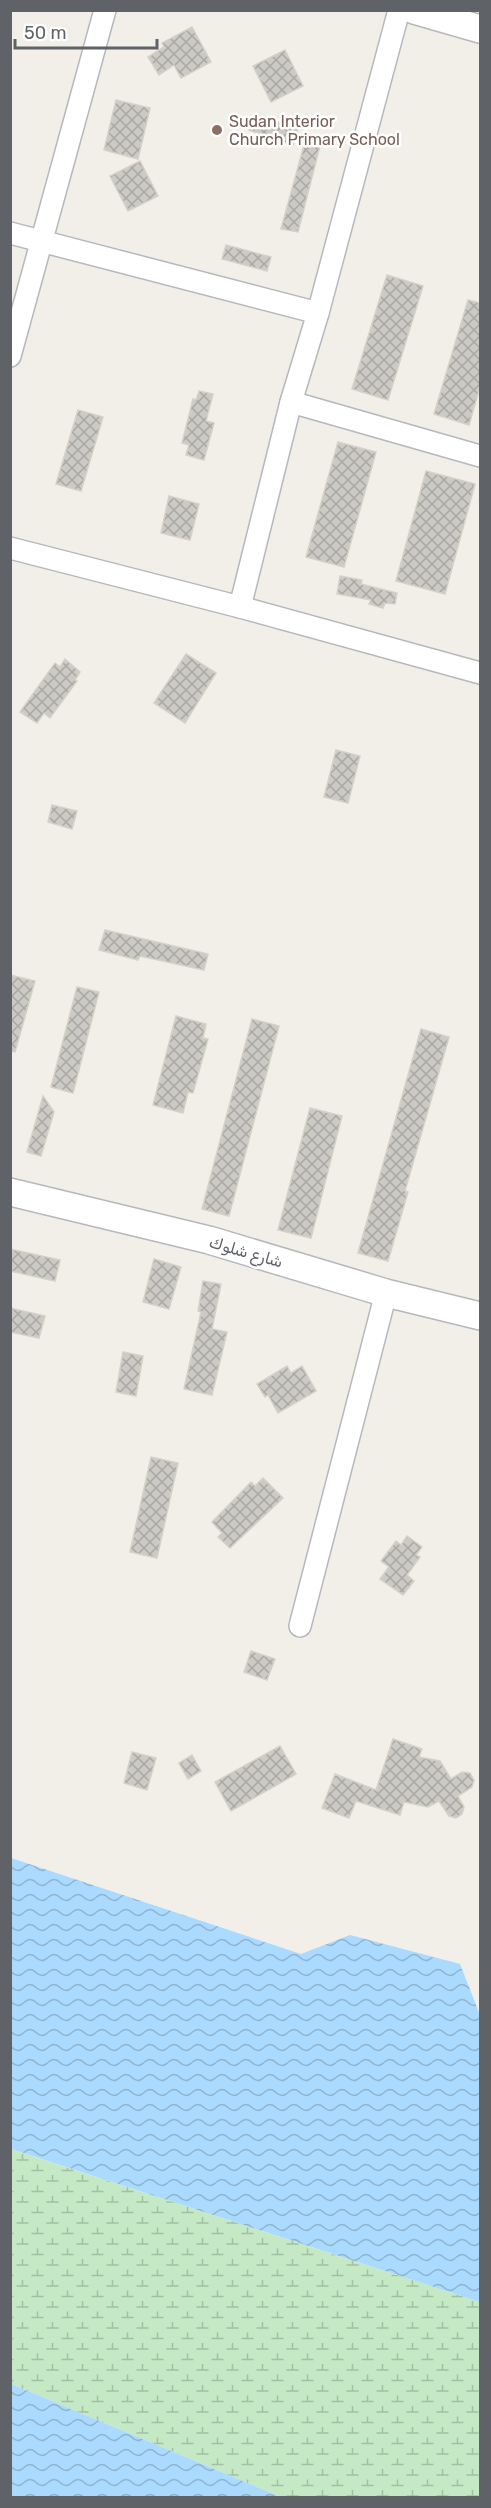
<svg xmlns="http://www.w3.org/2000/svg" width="491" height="2508" viewBox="0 0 491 2508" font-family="Rubik,'Noto Naskh Arabic',sans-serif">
<defs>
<pattern id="wetland-marsh" width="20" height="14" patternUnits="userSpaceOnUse" patternTransform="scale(1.5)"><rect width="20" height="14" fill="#c5e8c5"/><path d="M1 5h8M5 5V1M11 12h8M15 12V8" fill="none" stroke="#a3c0a4"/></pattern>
<pattern id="water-waves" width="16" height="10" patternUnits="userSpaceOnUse" patternTransform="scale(1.5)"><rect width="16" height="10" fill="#aadaff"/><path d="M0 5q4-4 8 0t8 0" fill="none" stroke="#8eb4d2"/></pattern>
<pattern id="building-cross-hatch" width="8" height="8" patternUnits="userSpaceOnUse" patternTransform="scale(1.5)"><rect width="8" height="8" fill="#cccac5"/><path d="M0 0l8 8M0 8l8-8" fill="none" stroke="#a9a8a4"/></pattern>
</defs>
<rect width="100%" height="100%" fill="#f1efe8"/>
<polygon fill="url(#wetland-marsh)" points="10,2149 480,2302 480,2497 281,2497 11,2384"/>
<g fill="url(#water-waves)">
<polygon points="11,1858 301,1954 350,1935 460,1964 480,2015 480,2302 11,2149"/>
<polygon points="10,2384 11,2384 281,2497 11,2497"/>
</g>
<g fill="url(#building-cross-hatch)" stroke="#d6d1c6" stroke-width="1.5">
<polygon points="192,27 211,62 181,78 174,65 159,75 148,57 164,47 162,43"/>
<polygon points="285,50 303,86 271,102 253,66"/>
<polygon points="116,100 150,108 138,159 104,150"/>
<polygon points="254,114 298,129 293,145 249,130"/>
<polygon points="306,138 321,142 298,232 281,229"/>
<polygon points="140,161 158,196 128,211 110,176"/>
<polygon points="226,245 271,257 267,271 222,259"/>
<polygon points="387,275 423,286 388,400 352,389"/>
<polygon points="468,300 480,303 480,387 469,425 434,414"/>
<polygon points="199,391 213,394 206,421 214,423 204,460 186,455 189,445 182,443 193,399 196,400"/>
<polygon points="78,410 103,417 81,491 56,484"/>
<polygon points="338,442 376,452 344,567 306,557"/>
<polygon points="426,471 475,484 445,594 396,581"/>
<polygon points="169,496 199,504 190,540 161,533"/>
<polygon points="340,576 362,580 361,584 397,593 395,604 385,603 383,608 369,604 371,600 337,594"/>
<polygon points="186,654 216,673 185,723 154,703"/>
<polygon points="65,659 80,672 75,680 77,681 50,718 44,713 37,723 20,712 55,663 60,667"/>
<polygon points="336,750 360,756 348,803 324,797"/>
<polygon points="52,805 77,811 72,829 48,822"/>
<polygon points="105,930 208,954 204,970 140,956 138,960 99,950"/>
<polygon points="10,975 35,981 15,1052 10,1051"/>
<polygon points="77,987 99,992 73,1093 51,1087"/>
<polygon points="176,1016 206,1024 203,1038 208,1039 193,1093 188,1092 183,1113 153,1105"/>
<polygon points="252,1019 279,1026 229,1216 202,1209"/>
<polygon points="421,1029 449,1037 405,1191 408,1192 388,1261 358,1253"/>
<polygon points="43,1096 54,1112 41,1156 27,1152"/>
<polygon points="310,1108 342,1116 311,1238 278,1230"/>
<polygon points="10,1249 60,1260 55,1281 10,1271"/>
<polygon points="154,1259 181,1267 169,1309 143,1302"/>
<polygon points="203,1281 221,1284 212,1329 227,1332 212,1395 184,1389 201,1312 198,1311"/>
<polygon points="10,1308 45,1316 39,1338 10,1332"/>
<polygon points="123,1352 143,1356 136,1396 116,1392"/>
<polygon points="287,1366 291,1373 302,1366 316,1391 278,1413 268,1395 265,1397 257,1384"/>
<polygon points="151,1457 178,1463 157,1558 130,1552"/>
<polygon points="263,1478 283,1498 230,1548 218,1537 222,1533 212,1522 251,1482 255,1486"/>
<polygon points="407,1536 422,1547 416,1555 420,1557 407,1575 414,1581 403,1595 380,1579 389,1567 381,1561 396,1541 401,1545"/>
<polygon points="251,1651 275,1659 267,1680 244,1672"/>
<polygon points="393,1739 422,1749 419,1757 440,1761 451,1779 462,1772 470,1773 474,1780 472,1787 458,1796 464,1807 462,1814 456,1818 449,1816 439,1801 428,1807 404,1802 400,1815 356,1801 349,1818 322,1808 335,1774 376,1790"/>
<polygon points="280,1746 296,1774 231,1811 215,1782"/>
<polygon points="132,1752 156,1758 147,1790 124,1783"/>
<polygon points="192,1755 201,1771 188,1779 179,1763"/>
</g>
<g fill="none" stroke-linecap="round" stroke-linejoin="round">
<g stroke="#b5b8bc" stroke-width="24">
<g id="minor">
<polyline points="10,233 318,313"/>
<polyline points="10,356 105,10"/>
<polyline points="291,402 480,456"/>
<polyline points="10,548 240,607 480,673"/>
<polyline points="240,607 291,402 318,313 399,10"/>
<polyline points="300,1626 386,1293"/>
</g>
</g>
<g stroke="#b5b8bc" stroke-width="30">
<g id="tertiary">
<polyline points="414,10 480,29"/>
<polyline points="10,1192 209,1240 386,1293 480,1316"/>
</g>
</g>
<use href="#minor" stroke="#fff" stroke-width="21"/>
<use href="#tertiary" stroke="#fff" stroke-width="27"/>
</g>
<circle fill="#8d6e63" stroke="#fff" stroke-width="2" cx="217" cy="130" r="6"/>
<g text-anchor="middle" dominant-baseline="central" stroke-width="5" stroke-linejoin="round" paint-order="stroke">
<g font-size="16" fill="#785e54" stroke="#fff" text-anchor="start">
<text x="229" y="121">Sudan Interior<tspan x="229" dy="18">Church Primary School</tspan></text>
</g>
<g font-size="16" fill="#5f6368" stroke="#fff">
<text transform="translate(246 1252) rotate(16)">شارع شلوك</text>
</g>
</g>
<rect width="491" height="2508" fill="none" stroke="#5f6368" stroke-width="24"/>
<path d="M15 39v9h142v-9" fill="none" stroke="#5f6368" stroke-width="3"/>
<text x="24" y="39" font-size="18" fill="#5f6368" stroke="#ffffff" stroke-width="4.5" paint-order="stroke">50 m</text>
</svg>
